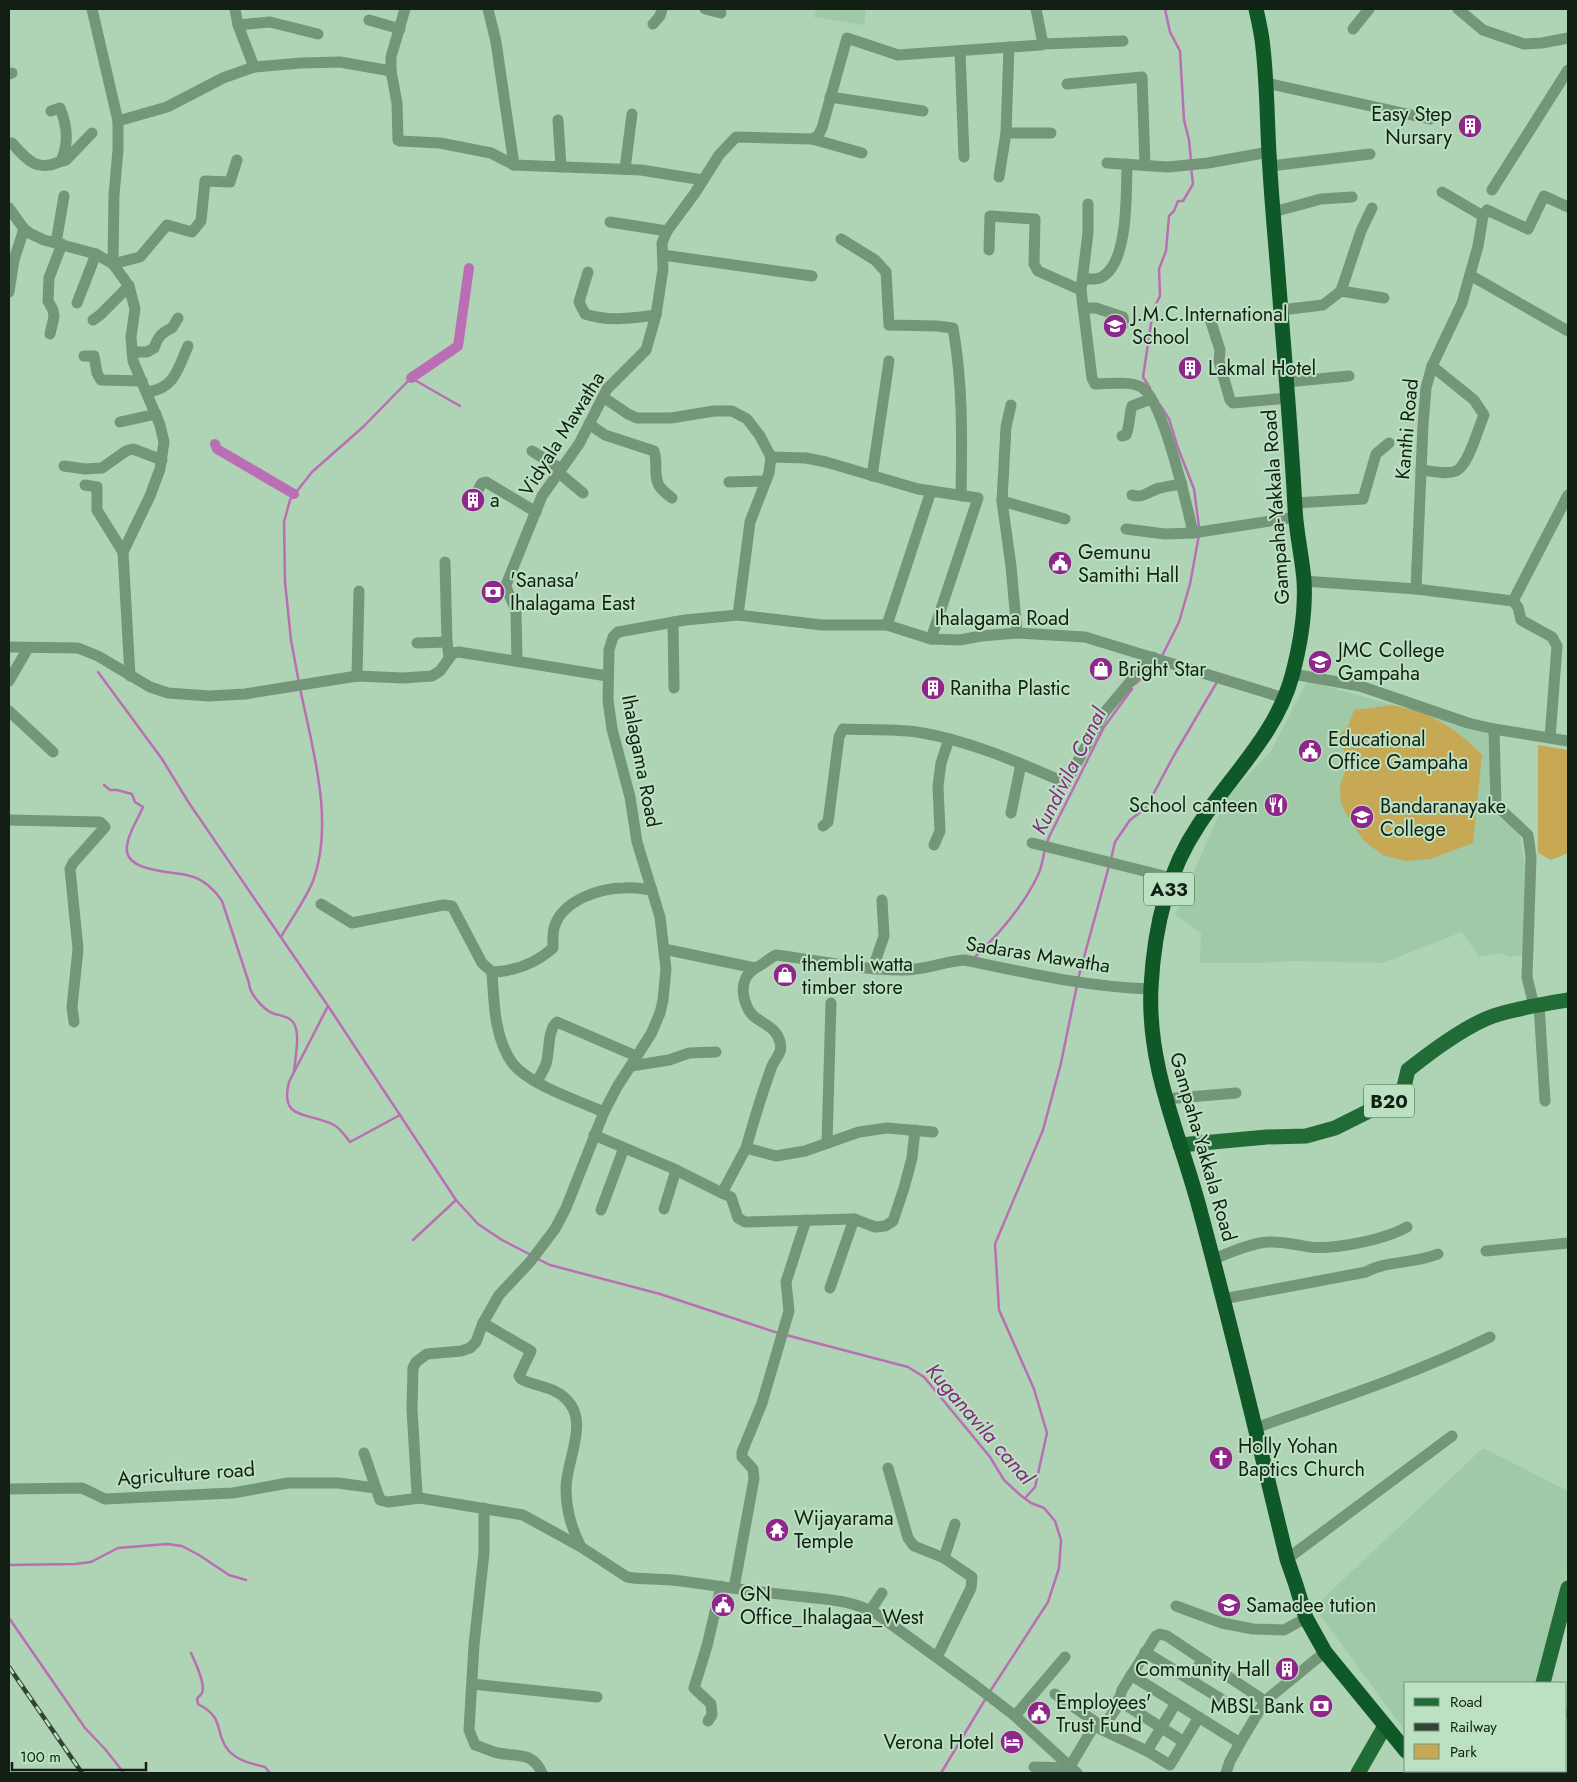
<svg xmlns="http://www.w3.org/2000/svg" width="1577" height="1782" viewBox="0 0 1577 1782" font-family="Jost,sans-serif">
<rect width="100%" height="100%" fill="#afd3b5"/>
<g fill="#a0caa7">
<polygon points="816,9 866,9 864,25 814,17"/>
<polygon points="1307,681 1491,732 1493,799 1520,836 1525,867 1523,955 1508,957 1501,953 1479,957 1462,932 1383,963 1295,961 1256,963 1200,963 1201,933 1175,915 1226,798 1271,751"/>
<polygon points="1483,1448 1568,1491 1568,1570 1540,1683 1406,1683 1406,1732 1314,1607"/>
</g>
<g fill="#c6a855">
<path d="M1393 705C1404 708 1417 710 1427 715 1448 724 1467 739 1482 755L1473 843 1430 859 1406 861 1383 855 1364 841 1352 824 1341 804 1340 785 1348 764 1339 736 1349 724 1354 710Z"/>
<polygon points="1538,745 1568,750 1568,853 1551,860 1538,853"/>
</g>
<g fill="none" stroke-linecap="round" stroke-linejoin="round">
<g stroke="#ba6fb4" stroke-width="2.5">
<polyline points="1165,9 1170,32 1180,51 1184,120 1189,140 1191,161"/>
<polyline points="1150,388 1143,377 1153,310 1160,296 1159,269 1166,251 1169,216 1174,211 1178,201 1183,201 1193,184 1191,167"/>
<polyline points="1160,405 1169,419 1178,448 1194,489 1199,527"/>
<polyline points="1162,656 1179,622 1190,584 1199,535"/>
<polyline points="98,672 162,759 189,803 328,1006 456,1200 413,1240"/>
<polyline points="299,683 291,640 285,582 284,522 290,500 312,472 363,427 411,378 460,406"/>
<polyline points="1135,684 1158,663"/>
<path d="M104 785 110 790H117L132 794 135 802 143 807C138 819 128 833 127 846 123 873 174 871 190 876 203 879 215 890 222 901L249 983C249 993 262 1008 272 1013 279 1016 288 1015 293 1022 301 1032 295 1059 294 1072"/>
<polyline points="1047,843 1049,837 1104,727 1132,689"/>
<polyline points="1111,859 1115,842 1130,820 1146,808 1173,757 1217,682"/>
<path d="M281 937C290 921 307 897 313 881 335 822 312 747 300 688"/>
<path d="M975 957C1000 933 1023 907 1038 875 1042 867 1043 857 1045 849"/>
<polyline points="1078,979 1109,866"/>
<path d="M328 1006 289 1082C279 1121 309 1112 334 1125 341 1129 345 1136 350 1142L400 1115"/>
<polyline points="456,1200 478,1224 502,1240 531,1255"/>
<polyline points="538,1259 550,1265 660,1294 778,1333"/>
<polyline points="786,1335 908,1367 924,1377 990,1457 1004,1480 1019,1494 1031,1503 1044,1508 1055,1521 1061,1540 1059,1568 1048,1602 989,1693"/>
<polyline points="1025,1498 1035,1487 1047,1433 1034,1389 999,1310 995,1244 1043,1130 1061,1063 1077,985"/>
<polyline points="9,1565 75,1564 91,1562 118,1548 167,1544 182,1546 199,1555 229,1575 246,1580"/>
<polyline points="9,1618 85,1728 105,1749 124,1773"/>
<path d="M191 1653C195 1662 206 1684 202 1693 201 1695 198 1697 197 1699L198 1704C227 1719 213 1733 229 1751 238 1761 253 1764 265 1767L270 1773"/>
<polyline points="941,1773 986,1698"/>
</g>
<g stroke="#ba6fb4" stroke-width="10">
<polyline points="411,378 458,346 469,268"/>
<polyline points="215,444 217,449 294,494"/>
</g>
<g stroke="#739679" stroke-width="11">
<polyline points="92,9 118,121"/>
<polyline points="235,9 238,25 254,67 223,78 167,107 118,121 118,150 114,195 113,264 140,257 167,225 192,232 201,221 205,181 230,182 237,160"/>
<polyline points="488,9 496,42 514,165"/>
<polyline points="705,9 721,13"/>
<polyline points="1458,9 1483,30 1524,44 1542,43 1568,38"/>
<polyline points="369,20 400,29"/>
<polyline points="653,24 660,16 662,9"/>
<polyline points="238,25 270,22 318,34"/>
<polyline points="1353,29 1369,9"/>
<polyline points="1043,44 1123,41"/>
<polyline points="960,51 964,157"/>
<polyline points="254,67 301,63 340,62 391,71 397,103 398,140 400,141 440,143 491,153 514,165 641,170 703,180"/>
<polyline points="391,71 391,57 405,9"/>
<polyline points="9,74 12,73"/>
<polyline points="1266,83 1430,119"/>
<polyline points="1067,84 1142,77 1145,165"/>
<polyline points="830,97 923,111"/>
<polyline points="558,120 561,167"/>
<polyline points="1006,133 1051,133"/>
<polyline points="812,139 862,153"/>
<path d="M9 143H12C27 160 37 173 61 161 69 144 67 125 60 108L51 111"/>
<polyline points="63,161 66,160 92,133"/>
<polyline points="1107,163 1168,167 1208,163 1269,152"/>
<polyline points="1270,166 1370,154"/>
<polyline points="625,169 632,114"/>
<polyline points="999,177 1006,133 1009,47"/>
<polyline points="1492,190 1568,70"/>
<path d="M1088 204V233L1081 290 1092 378 1095 384C1109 384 1133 380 1144 389 1164 406 1187 505 1193 533"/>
<polyline points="9,208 24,229 31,234 44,240 96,254 113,264 129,286 135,309 131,337 133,361 160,425 164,442 160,469 150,496 123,552 130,676"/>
<polyline points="1273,212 1321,199 1352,197"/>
<polyline points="1483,216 1487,210 1528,229 1544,196 1568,207"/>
<polyline points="610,222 667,231"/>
<path d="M841 239 875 260 886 272 889 325 937 326 953 328C963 384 962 439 961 496"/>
<polyline points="56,243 64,196"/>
<polyline points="989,250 990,216 1035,219 1034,264 1038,271 1081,290"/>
<polyline points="663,255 812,276"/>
<path d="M588 272 579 302 585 314C609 322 631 318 656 315"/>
<polyline points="1470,275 1568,331"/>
<path d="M1083 279C1089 279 1097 280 1102 277 1129 262 1126 192 1127 164"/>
<polyline points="1341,291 1361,231 1372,208"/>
<polyline points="9,292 14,260 24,229"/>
<polyline points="77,303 96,254"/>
<polyline points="1083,308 1096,308 1123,317 1124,324"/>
<polyline points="1281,310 1323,305 1341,291 1384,298"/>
<polyline points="1209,316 1220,350 1219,361 1230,400 1233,403 1288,398"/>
<polyline points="93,320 100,315 129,286"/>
<polyline points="50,334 54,317 53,310 48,301 49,278 62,244"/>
<path d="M132 352H147L154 348C158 337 161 333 172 328L178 318"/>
<polyline points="84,356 94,356 97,373 101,380 142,381"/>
<polyline points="1287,382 1349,376"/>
<path d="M147 392C175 389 178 368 188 346"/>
<polyline points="603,397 628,414 637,418 671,418 714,411 732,411 747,419 760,436 771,457 769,473 750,522 738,615"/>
<polyline points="1011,405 1006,427 1002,501 1011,566 1017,633"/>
<polyline points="120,422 156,414"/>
<path d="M589 424 605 435 654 451C658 462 653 478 660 487 663 491 668 495 672 498"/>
<path d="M1122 436 1126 435C1130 426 1129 415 1132 406L1151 399"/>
<polyline points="532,451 561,469"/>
<polyline points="771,457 806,458 826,462 918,489 978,498 931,639"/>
<polyline points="64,466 85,469 102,468 126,451 133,449 162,460"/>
<path d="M1421 470C1432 471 1446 475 1456 471 1469 465 1478 428 1484 415L1474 400 1432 366"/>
<polyline points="559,473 583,493"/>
<polyline points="872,476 889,361"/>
<polyline points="729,482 766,481"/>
<polyline points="85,485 97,487 97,510 123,552"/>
<polyline points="478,490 482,483 486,482 536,512"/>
<path d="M1132 495C1144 499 1150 490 1160 488 1167 486 1175 485 1182 484"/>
<polyline points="1002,501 1065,519"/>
<polyline points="1295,503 1363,499 1376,454 1389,443"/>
<polyline points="1126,529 1165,534 1193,533 1296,517"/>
<polyline points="445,562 447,642 449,657"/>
<polyline points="1304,581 1416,589 1423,425 1426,388 1432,366 1462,303 1478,246 1483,216 1442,192"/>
<polyline points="1416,589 1513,601 1568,495"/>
<polyline points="1513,601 1518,607 1521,620 1552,637 1557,646 1550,738"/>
<polyline points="673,622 674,688"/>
<polyline points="887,625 931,491"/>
<polyline points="417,643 447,642"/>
<polyline points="9,647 78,648 98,656 150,687 168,693 209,696 245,694 357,676 403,678 432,676 440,671 453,653 459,652 607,676"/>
<path d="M517 661 516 612C514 603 508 595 506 585L542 496 579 444 607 389 646 350 656 315 663 269 662 243 667 231 695 193 719 155 736 137 812 139 818 136 822 128 847 38 898 55 1041 45 1043 44 1036 9"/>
<polyline points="1293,674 1360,686 1468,723 1494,729 1568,741"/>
<polyline points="357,676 359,591"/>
<polyline points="9,681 28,648"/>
<polyline points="9,711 53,752"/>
<polyline points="1494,729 1496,805 1528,835 1531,857 1527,977 1534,1006"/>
<polyline points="1011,813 1021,764"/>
<polyline points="9,820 100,822 105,827 73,863 70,869 78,949 72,1007 74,1022"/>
<path d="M823 826 828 822 839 737 843 729C867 730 893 729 917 732 968 740 1018 762 1066 783L1104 713 1135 676 1153 657"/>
<polyline points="1032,843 1172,878"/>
<polyline points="934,845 940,831 938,786 941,763 949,739"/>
<path d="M321 904 352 923 443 905 452 906 482 963 492 972C516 971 535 964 553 948 553 940 552 932 555 925 564 900 600 888 624 888 633 887 643 889 652 890"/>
<path d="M664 949 755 968C763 965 768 959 776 955 818 960 859 970 901 970 924 971 944 961 965 960 1026 973 1088 987 1151 989"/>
<polyline points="873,968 884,936 882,900"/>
<path d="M492 972C494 1002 494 1038 513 1064 530 1085 579 1101 604 1112"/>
<polyline points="1539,1005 1545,1101"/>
<polyline points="631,1066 669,1060 689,1053 716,1052"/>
<path d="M537 1081C540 1076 544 1070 546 1064 550 1052 547 1030 557 1022L636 1056"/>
<polyline points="1165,1099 1236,1093"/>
<polyline points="915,1130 912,1158 904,1188 893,1221 885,1226 875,1227 854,1219 745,1222 738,1218 731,1197 722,1193 746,1148 776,1156 805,1151 859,1132 887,1128 933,1132"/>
<polyline points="594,1135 672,1168 722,1193"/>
<polyline points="827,1143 831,1003"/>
<path d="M746 1148C754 1120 762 1093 772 1066 776 1057 783 1053 780 1042 777 1029 766 1025 756 1018 746 1011 740 992 745 980 747 974 751 971 755 968"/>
<polyline points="664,1209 676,1170"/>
<polyline points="601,1210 624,1148"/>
<polyline points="1486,1251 1568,1243"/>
<path d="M1213 1259C1230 1253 1250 1243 1268 1242 1283 1241 1296 1245 1310 1247 1335 1250 1386 1239 1407 1227"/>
<polyline points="830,1288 854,1219"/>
<path d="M1223 1299 1366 1272C1388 1260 1414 1264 1438 1254"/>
<path d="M483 1323 531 1351 519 1376 521 1379C536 1387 553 1386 566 1399 590 1421 566 1461 566 1488 566 1509 571 1528 581 1547"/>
<path d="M1255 1428C1335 1400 1415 1374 1490 1337"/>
<polyline points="364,1453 380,1500 388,1502 420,1498"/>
<polyline points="888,1468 908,1538 914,1546 944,1558 972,1577 971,1588 937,1657"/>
<polyline points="9,1489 82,1488 105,1499 233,1493 288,1483 338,1483 375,1488"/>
<path d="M484 1508V1553L474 1645 469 1730 475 1745C482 1747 490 1751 498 1753 517 1757 532 1751 542 1773"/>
<polyline points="944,1558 955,1524"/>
<polyline points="1287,1559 1452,1436"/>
<polyline points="734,1588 754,1479 753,1469 742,1457 742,1452 762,1403 789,1311 786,1282 806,1220"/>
<polyline points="1176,1606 1222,1623 1253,1629 1284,1630 1306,1618"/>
<polyline points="870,1611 882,1593"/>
<polyline points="1145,1652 1226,1702"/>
<polyline points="1131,1675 1240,1743 1265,1701 1325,1652"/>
<polyline points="1190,1680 1202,1660"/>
<polyline points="472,1684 597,1697"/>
<polyline points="1118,1700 1184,1742"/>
<polyline points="1566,1713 1568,1713"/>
<polyline points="1015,1716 1065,1657"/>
<polyline points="1199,1717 1170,1765 1147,1751 1094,1726 1108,1720 1117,1707 1122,1690 1156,1636 1160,1634 1167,1636 1265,1701"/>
<polyline points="708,1721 712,1715 711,1704 694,1688 707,1646 721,1586"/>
<polyline points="1147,1751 1176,1703"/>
<polyline points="1034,1767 1069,1768 1094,1726 1094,1721 1055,1694"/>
<path d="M1077 1773 1015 1716 976 1686 877 1614C851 1600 826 1599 797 1596 755 1592 713 1585 672 1580 657 1578 642 1580 627 1577L581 1547 523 1515 420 1498 417 1494 412 1409 413 1368 416 1362 427 1354 461 1351 470 1348 476 1342 483 1323 499 1295 530 1262 555 1229 566 1208 604 1112 617 1087 651 1034 660 1013 663 1000 666 969 660 917 637 842 630 797 612 729 608 700 609 650 613 637 618 632 685 620 738 615 822 625H887L931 639 960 640 981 636 1017 633 1085 637 1284 698"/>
<polyline points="1226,1773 1230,1761 1240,1743"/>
</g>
<g stroke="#216b37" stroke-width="15">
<path d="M1180 1145 1267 1137 1306 1136 1335 1128 1395 1098 1403 1091 1408 1070C1432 1051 1465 1026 1493 1016 1517 1008 1543 1004 1568 1000"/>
<polyline points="1543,1683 1568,1588"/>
<polyline points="1358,1773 1385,1726"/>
<polyline points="1520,1773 1521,1771"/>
</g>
<g stroke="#0f5828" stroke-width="15">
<path d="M1256 9C1259 22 1262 35 1263 48 1267 83 1267 118 1269 153 1271 194 1275 234 1278 274 1284 352 1291 430 1295 508 1296 532 1302 556 1304 580 1306 612 1300 646 1292 676 1276 735 1230 776 1198 826 1167 872 1154 931 1151 987 1147 1070 1181 1136 1201 1214 1232 1329 1259 1444 1287 1559L1296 1585 1306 1618 1325 1652 1406 1751"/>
<polyline points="1422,1771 1424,1773"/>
</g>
<g stroke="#324435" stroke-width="4.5">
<polyline id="rail" points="9,1667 82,1773"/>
</g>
<use href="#rail" stroke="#bce0c2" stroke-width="2.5" stroke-dasharray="8" stroke-linecap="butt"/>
</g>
<defs>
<g id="building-disc" transform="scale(1.25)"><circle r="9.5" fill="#8f278b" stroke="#bce0c2"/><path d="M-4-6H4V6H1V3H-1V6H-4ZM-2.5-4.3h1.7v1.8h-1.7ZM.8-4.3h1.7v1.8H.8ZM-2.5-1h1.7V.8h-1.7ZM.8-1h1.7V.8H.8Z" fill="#fff"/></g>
<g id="school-disc" transform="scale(1.25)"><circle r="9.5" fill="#8f278b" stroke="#bce0c2"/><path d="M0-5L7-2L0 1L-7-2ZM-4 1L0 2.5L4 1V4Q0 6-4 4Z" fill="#fff"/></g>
<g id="civic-disc" transform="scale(1.25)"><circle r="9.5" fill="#8f278b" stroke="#bce0c2"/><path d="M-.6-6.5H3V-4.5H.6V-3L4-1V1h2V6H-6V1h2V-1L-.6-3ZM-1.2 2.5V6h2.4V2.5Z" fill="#fff"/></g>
<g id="bank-disc" transform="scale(1.25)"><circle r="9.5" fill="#8f278b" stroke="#bce0c2"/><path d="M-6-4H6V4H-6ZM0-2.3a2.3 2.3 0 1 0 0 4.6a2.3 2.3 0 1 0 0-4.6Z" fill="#fff"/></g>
<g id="university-disc" transform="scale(1.25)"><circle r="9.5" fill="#8f278b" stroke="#bce0c2"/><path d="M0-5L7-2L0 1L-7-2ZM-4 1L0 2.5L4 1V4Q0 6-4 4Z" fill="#fff"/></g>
<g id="shop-disc" transform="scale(1.25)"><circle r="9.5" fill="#8f278b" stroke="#bce0c2"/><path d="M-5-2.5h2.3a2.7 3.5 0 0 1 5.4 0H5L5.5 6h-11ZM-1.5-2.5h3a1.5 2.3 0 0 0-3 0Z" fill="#fff"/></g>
<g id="restaurant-disc" transform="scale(1.25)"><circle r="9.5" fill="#8f278b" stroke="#bce0c2"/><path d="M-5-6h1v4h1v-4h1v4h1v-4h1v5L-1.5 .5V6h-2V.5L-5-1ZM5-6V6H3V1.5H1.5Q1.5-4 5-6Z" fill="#fff"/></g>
<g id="church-disc" transform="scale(1.25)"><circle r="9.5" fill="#8f278b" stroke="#bce0c2"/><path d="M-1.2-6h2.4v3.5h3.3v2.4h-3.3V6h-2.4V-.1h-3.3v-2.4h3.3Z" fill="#fff"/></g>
<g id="temple-disc" transform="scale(1.25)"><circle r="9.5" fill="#8f278b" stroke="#bce0c2"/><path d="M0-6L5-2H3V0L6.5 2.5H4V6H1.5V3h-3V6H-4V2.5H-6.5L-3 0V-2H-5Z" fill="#fff"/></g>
<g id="hotel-disc" transform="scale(1.25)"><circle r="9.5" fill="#8f278b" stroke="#bce0c2"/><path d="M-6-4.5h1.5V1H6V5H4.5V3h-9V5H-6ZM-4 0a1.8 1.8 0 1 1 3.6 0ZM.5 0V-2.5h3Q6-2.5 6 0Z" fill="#fff"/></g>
</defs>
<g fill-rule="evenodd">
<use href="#building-disc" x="1470" y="126"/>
<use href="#school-disc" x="1115" y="326"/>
<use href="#building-disc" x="1190" y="368"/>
<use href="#building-disc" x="473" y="500"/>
<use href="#civic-disc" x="1060" y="563"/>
<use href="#bank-disc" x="493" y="592"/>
<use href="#university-disc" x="1320" y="662"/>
<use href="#shop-disc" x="1101" y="669"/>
<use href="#building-disc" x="933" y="688"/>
<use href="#civic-disc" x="1310" y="751"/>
<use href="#restaurant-disc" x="1276" y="805"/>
<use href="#school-disc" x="1362" y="817"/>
<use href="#shop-disc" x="785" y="975"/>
<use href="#church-disc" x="1221" y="1458"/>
<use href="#temple-disc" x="777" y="1530"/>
<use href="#civic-disc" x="723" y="1605"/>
<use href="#university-disc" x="1229" y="1605"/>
<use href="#building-disc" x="1287" y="1669"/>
<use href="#bank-disc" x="1321" y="1706"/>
<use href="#civic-disc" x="1039" y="1713"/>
<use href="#hotel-disc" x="1012" y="1742"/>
</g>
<g text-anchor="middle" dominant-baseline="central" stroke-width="4" stroke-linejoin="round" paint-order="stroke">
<g fill="#bce0c2" stroke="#455948" stroke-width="1">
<rect x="1144" y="872.5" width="50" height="33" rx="4"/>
<rect x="1364" y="1084.5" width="50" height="33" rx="4"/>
</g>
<g font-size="19" font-weight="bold" fill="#121f14">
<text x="1169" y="889">A33</text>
<text x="1389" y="1101">B20</text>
</g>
<g font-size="20" fill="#121f14" stroke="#bce0c2" text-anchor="start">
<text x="1452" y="114" text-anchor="end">Easy Step<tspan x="1452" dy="23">Nursary</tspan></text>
<text x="1132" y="314">J.M.C.International<tspan x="1132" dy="23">School</tspan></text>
<text x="1208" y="368">Lakmal Hotel</text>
<text x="490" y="500">a</text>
<text x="1078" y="552">Gemunu<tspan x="1078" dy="23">Samithi Hall</tspan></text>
<text x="510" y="580">'Sanasa'<tspan x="510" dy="23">Ihalagama East</tspan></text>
<text x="1338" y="650">JMC College<tspan x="1338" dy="23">Gampaha</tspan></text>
<text x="1118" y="669">Bright Star</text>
<text x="950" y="688">Ranitha Plastic</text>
<text x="1328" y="739">Educational<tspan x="1328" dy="23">Office Gampaha</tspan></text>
<text x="1258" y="805" text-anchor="end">School canteen</text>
<text x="1380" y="806">Bandaranayake<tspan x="1380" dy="23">College</tspan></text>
<text x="802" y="964">thembli watta<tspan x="802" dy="23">timber store</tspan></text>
<text x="1238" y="1446">Holly Yohan<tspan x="1238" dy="23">Baptics Church</tspan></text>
<text x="794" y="1518">Wijayarama<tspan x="794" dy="23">Temple</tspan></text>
<text x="740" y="1594">GN<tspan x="740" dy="23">Office_Ihalagaa_West</tspan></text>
<text x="1246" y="1605">Samadee tution</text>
<text x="1270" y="1669" text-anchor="end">Community Hall</text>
<text x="1056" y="1702">Employees'<tspan x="1056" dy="23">Trust Fund</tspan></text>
<text x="1304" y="1706" text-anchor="end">MBSL Bank</text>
<text x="994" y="1742" text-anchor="end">Verona Hotel</text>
</g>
<g font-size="20" fill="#121f14" stroke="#bce0c2">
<text transform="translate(1407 429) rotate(-85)">Kanthi Road</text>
<text transform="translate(562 434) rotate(-58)">Vidyala Mawatha</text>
<text transform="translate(1276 507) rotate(-94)">Gampaha-Yakkala Road</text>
<text x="1002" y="618">Ihalagama Road</text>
<text transform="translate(641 761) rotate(79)">Ihalagama Road</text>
<text transform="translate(1038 955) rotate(9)">Sadaras Mawatha</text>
<text transform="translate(1203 1147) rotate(74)">Gampaha-Yakkala Road</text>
<text transform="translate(186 1474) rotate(-4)">Agriculture road</text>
</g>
<g font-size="21" font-style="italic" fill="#832a80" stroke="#bce0c2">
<text transform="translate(1069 771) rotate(-63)">Kundivila Canal</text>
<text transform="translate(980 1424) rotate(49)">Kuganavila canal</text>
</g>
</g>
<rect width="1577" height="1782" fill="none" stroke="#121f14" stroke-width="20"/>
<rect x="1404" y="1682" width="162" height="90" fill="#bce0c2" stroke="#78937c"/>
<rect x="1414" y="1698" width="25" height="8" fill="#216b37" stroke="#78937c"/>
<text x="1450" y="1707" font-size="15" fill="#121f14">Road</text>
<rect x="1414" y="1723" width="25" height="8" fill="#324435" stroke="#78937c"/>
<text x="1450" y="1732" font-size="15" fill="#121f14">Railway</text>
<rect x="1414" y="1744" width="25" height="15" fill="#c6a855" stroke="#78937c"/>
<text x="1450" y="1757" font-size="15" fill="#121f14">Park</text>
<path d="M12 1762v8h134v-8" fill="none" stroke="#121f14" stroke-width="2.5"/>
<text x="20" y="1762" font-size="15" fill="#121f14" stroke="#bce0c2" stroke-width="4" paint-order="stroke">100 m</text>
</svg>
